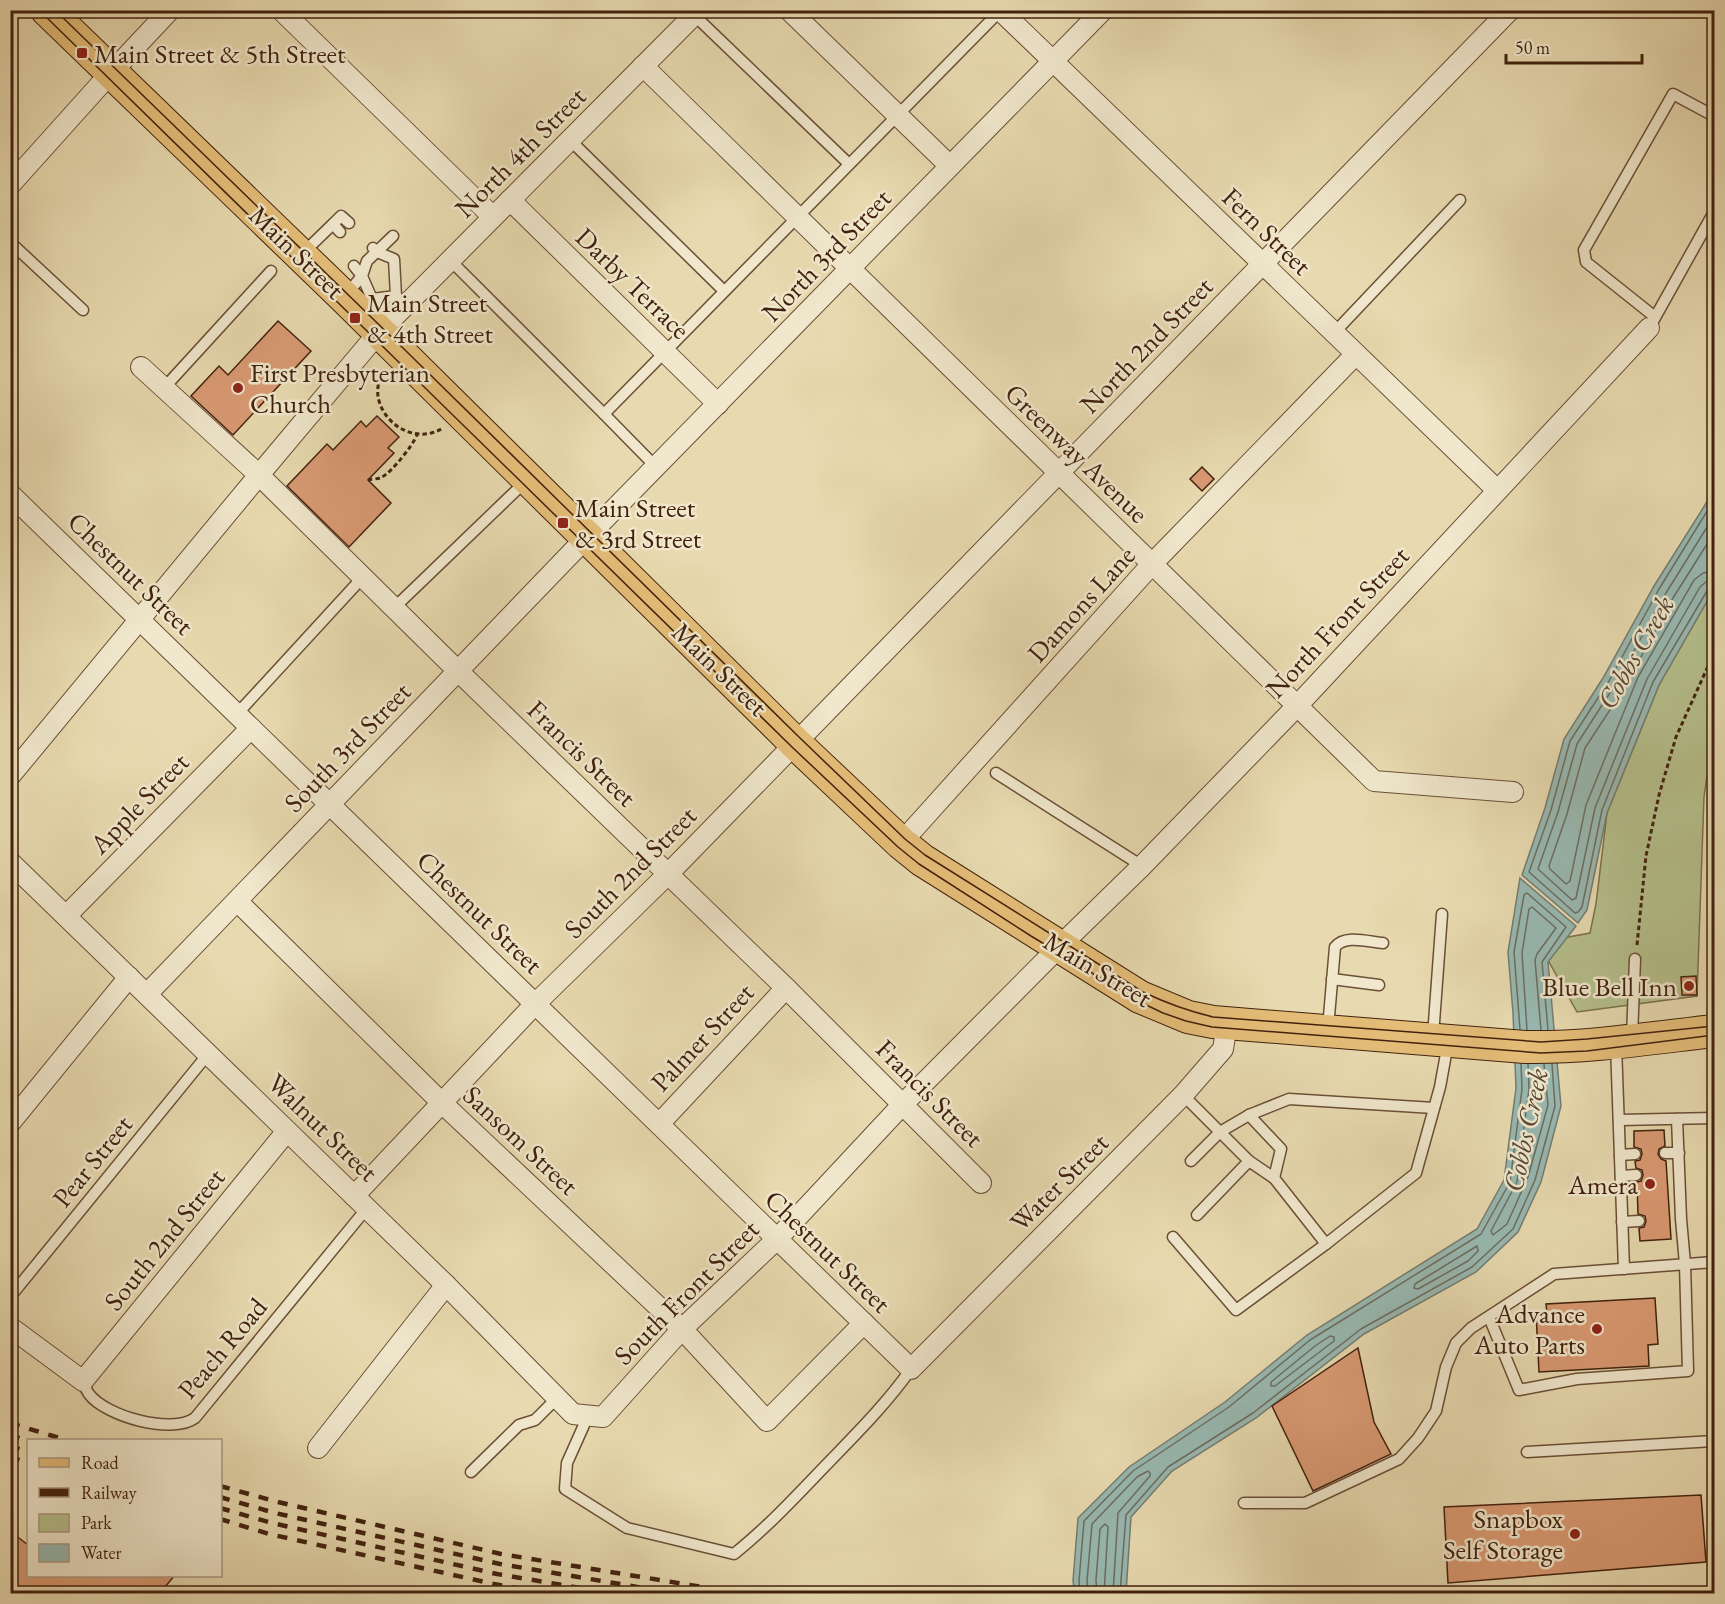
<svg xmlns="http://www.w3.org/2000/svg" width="1725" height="1604" viewBox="0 0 1725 1604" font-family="'EB Garamond',serif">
<rect width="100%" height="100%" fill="#e8dab0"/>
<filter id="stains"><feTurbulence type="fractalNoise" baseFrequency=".00333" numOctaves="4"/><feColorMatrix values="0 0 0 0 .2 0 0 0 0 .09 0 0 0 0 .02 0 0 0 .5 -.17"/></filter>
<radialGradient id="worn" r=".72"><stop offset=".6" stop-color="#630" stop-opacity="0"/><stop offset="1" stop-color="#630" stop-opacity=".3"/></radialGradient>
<polygon fill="#b5c08c" stroke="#7b704d" stroke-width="1.5" points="1714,589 1714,726 1704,797 1697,996 1577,1012 1544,953 1552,940 1590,933 1596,904 1607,813 1659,685"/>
<g fill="#98b9b2" stroke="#757c70" stroke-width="1.5">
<polygon points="1714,488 1714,589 1659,685 1607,813 1587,910 1578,923 1522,875 1545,808 1564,739 1603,678 1654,586 1705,505"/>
<polygon points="1520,878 1576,926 1548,962 1561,1106 1541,1182 1518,1232 1476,1272 1364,1334 1256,1418 1172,1471 1131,1517 1126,1593 1075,1594 1073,1581 1078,1518 1129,1467 1225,1402 1307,1335 1477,1229 1504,1180 1516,1088 1513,1013 1508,952"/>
</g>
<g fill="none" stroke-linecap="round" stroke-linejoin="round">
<g stroke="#6c6d60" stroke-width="1.5">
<polyline points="1714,500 1659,589 1609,681 1570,741 1551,810 1529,872 1575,913 1578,912 1582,907 1602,810 1653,682 1707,591 1710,588 1714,587"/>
<polyline points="1714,516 1666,593 1615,685 1577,744 1558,812 1538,869 1572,900 1576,898 1595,808 1647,679 1700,587 1707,581 1714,580"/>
<polyline points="1714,533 1673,598 1623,690 1585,748 1567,814 1549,866 1550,869 1566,884 1570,881 1586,805 1638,677 1694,580 1703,573 1714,571"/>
<polyline points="1520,1029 1514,952 1524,895 1527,893 1566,927 1542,962 1548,1030"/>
<polyline points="1527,1030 1522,953 1529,909 1532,907 1556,928 1537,954 1535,960 1541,1030"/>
<polyline points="1528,1064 1529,1089 1517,1182 1491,1231 1493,1235 1507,1224 1528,1177 1548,1105 1544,1064"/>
<polygon points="1477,1246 1478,1251 1468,1261 1418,1289 1414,1288 1415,1284"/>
<polygon points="1330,1336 1334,1337 1334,1341 1275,1386 1271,1386 1271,1382 1315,1346"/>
<polyline points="1080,1594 1079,1581 1084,1521 1133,1471 1229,1407 1310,1340 1481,1234 1510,1182 1522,1089 1521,1064"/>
<polyline points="1088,1594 1087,1581 1092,1524 1137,1477 1148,1471 1150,1473 1150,1476 1118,1513 1113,1594"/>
<polyline points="1097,1594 1096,1580 1100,1529 1105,1524 1108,1527 1104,1594"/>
<polyline points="1120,1594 1126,1515 1168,1467 1253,1413 1361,1329 1472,1267 1513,1229 1535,1180 1555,1106 1552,1064"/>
</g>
</g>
<g fill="#da9a73" stroke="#41210e" stroke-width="1.5">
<polygon points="278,321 311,351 233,435 191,396 219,366 228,375"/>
<polygon points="377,416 399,437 388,448 394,453 368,480 391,503 349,547 287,486 327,444 333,450 361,421 366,427"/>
<polygon points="1202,467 1214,479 1202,491 1190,479"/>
<polygon points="1696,976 1697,995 1682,995 1681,977"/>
<polygon points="1664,1130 1665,1146 1659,1149 1658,1154 1661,1159 1666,1161 1671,1239 1640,1241 1639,1228 1644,1227 1646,1221 1645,1216 1638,1214 1637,1182 1641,1181 1643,1175 1642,1170 1636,1168 1635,1161 1640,1160 1642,1154 1641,1149 1634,1147 1634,1131"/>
<polygon points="1655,1298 1658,1344 1648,1345 1649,1366 1539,1372 1536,1313 1547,1313 1546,1304"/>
<polygon points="1358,1348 1374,1422 1391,1454 1313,1491 1272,1406"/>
<polygon points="1701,1495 1706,1562 1448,1583 1444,1507"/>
<polygon points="10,1531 28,1545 28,1575 175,1575 160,1593 10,1593"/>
</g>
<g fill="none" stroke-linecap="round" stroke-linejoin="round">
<g stroke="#6b4f36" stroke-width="13">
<g id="service">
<polyline points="694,15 849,164"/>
<polyline points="570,140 724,291"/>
<polyline points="333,224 341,216 349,223"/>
<polyline points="10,242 83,310"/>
<polyline points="373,248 377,252 394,259 396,296 405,305"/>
<polyline points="302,254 333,224 340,232"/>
<polyline points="450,260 604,414"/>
<polyline points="354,266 362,276 372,299 396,296"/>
<polyline points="346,295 362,276 367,261 393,236"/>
<polyline points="1655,317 1586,262 1584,250 1673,94 1714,116"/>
<polyline points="1652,323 1714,212"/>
<polyline points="1334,333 1460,200"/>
<polyline points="164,388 271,271"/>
<polyline points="656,467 604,414 1000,11"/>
<polyline points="394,608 526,481"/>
<polyline points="237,714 363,577"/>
<polyline points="996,773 1142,866"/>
<polyline points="1332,979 1379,985"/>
<path d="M1328 1028 1335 947C1345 934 1369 942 1383 943"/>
<polyline points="1433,1036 1442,914"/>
<polyline points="1632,1037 1635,959"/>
<polyline points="1616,1045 1624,1269"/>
<polyline points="1183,1095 1249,1161 1274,1178 1326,1244 1416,1173 1440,1087 1448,1043"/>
<polyline points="1249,1115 1289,1099 1434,1108"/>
<polyline points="1619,1120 1714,1118"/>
<polyline points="1665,1153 1679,1153"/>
<polyline points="1620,1155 1635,1154"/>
<polyline points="1191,1161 1220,1132 1249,1115 1281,1149 1274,1178"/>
<polyline points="1621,1176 1636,1175"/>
<polyline points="1197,1215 1249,1161"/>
<polyline points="1622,1222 1639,1221"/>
<polyline points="1173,1237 1236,1310 1326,1244"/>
<polyline points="10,1297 208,1054"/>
<polyline points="1489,1317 1519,1390 1577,1379 1688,1371 1685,1264 1681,1219 1677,1119"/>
<path d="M83 1381C84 1385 86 1390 89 1394 105 1416 172 1435 195 1418L367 1208"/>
<path d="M588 1416 567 1463 565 1489 627 1528 734 1554C769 1526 798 1494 829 1462 858 1432 887 1403 911 1369"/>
<polyline points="1527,1452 1714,1441"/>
<polyline points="471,1472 519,1425 535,1420 557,1398"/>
<polyline points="1244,1503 1305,1503 1399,1459 1418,1438 1436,1411 1446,1367 1456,1343 1471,1328 1554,1274 1714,1262"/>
</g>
</g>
<g stroke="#6b4f36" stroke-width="22">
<g id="minor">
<polyline points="281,10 493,217"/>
<polyline points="789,10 950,166"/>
<polyline points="1000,10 1497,490"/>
<polyline points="643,66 1374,781 1513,792"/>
<polyline points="10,185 107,77 170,10"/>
<polyline points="510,200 718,404"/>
<polyline points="141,367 259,475 458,671 786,988 981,1183"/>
<polyline points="10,494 911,1369 1183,1095 1223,1049 1227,1024"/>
<polyline points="10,776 259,475 379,332 699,10"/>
<polyline points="901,843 1152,564 1356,354"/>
<polyline points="10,862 446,1285 573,1414 603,1417 682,1329 777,1239 903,1104 1064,942 1142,866 1297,706 1649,328"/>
<polyline points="237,901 442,1103 682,1329 767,1421 864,1323"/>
<polyline points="66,916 251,728"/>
<polyline points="147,994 582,542 1103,10"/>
<polyline points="10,1123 129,977"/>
<polyline points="659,1124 786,988"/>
<polyline points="354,1196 535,1004 669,873 1510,10"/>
<polyline points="10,1327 83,1381 287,1131"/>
<polyline points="318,1448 446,1285"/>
</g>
</g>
<g stroke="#41210e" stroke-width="34">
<path id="primary" d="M47 10 344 297 795 743 901 843 922 860 1140 997 1188 1017 1213 1022 1525 1047C1588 1048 1652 1038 1714 1031"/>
</g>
<g stroke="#41210e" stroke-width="3" stroke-dasharray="4.5 3" stroke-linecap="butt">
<path d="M382 370C379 378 377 388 378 397 384 427 418 444 443 428"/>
<path d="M368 480C372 479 379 479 382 477 392 472 413 445 417 435"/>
<polyline points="1637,945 1646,856 1659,795 1676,737 1714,653"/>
</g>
<use href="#service" stroke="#f0e7cc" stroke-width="10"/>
<use href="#minor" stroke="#f0e7cc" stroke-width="20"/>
<use href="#primary" stroke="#e4bd78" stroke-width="32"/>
<g stroke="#41210e" stroke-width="1.5">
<polyline points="39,10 792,747 898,847 919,864 1031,936 1138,1001 1163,1013 1186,1021 1212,1027 1541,1053 1587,1051 1714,1035"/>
<path d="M55 10 404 349 800 738 905 839 925 855 1143 992C1166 1003 1188 1011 1213 1017L1541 1042 1587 1039 1714 1026"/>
</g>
<g stroke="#41210e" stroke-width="4.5" stroke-dasharray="10 10" stroke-linecap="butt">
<polyline points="10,1423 66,1440"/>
<polyline points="10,1435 28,1441"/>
<polyline points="10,1446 28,1452"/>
<polyline points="10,1457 28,1463"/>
<polyline points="220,1486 278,1502 501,1554 745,1594"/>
<polyline points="220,1497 275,1513 500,1564 680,1594"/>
<polyline points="220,1508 272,1523 497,1574 616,1594"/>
<polyline points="220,1519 269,1534 494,1584 551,1594"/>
</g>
</g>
<g fill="#8f2418" stroke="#f0e7cc" stroke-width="2">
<rect x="76" y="47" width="12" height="12" rx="3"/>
<rect x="349" y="312" width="12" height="12" rx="3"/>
<circle cx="238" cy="388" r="6"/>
<rect x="557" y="517" width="12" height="12" rx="3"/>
<circle cx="1689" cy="986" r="6"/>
<circle cx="1650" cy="1184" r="6"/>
<circle cx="1597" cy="1329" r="6"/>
<circle cx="1575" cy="1534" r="6"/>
</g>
<g text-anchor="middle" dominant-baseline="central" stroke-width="5" stroke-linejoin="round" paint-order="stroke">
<g font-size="27" fill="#41210e" stroke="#f0e7cc" text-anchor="start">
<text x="94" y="53">Main Street &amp; 5th Street</text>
<text x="367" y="302">Main Street<tspan x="367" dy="31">&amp; 4th Street</tspan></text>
<text x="250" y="372">First Presbyterian<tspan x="250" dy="31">Church</tspan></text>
<text x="575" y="507">Main Street<tspan x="575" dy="31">&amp; 3rd Street</tspan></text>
<text x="1677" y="986" text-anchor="end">Blue Bell Inn</text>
<text x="1638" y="1184" text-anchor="end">Amera</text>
<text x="1585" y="1313" text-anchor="end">Advance<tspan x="1585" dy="31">Auto Parts</tspan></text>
<text x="1563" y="1518" text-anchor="end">Snapbox<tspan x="1563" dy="31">Self Storage</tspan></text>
</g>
<g font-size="27" fill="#41210e" stroke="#f0e7cc">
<text transform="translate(520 152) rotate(-45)">North 4th Street</text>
<text transform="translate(1267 231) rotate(44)">Fern Street</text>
<text transform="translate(297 252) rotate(44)">Main Street</text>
<text transform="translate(826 255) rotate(-46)">North 3rd Street</text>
<text transform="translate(633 283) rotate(44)">Darby Terrace</text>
<text transform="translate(1146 345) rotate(-46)">North 2nd Street</text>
<text transform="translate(1077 453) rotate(44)">Greenway Avenue</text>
<text transform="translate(131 573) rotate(44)">Chestnut Street</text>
<text transform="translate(1081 604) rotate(-48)">Damons Lane</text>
<text transform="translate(1337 622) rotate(-47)">North Front Street</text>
<text transform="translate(720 669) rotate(44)">Main Street</text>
<text transform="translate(347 747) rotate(-46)">South 3rd Street</text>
<text transform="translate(582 753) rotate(44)">Francis Street</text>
<text transform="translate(139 803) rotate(-46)">Apple Street</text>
<text transform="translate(630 872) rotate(-45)">South 2nd Street</text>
<text transform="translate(480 912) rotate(44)">Chestnut Street</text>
<text transform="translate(1098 969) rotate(31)">Main Street</text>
<text transform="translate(702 1037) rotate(-47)">Palmer Street</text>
<text transform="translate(930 1093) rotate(45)">Francis Street</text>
<text transform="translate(323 1127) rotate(44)">Walnut Street</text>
<text transform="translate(521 1140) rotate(43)">Sansom Street</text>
<text transform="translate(92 1161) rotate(-51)">Pear Street</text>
<text transform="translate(1059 1182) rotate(-45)">Water Street</text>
<text transform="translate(164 1239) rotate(-51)">South 2nd Street</text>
<text transform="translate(828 1251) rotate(44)">Chestnut Street</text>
<text transform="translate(686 1292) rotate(-45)">South Front Street</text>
<text transform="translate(222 1348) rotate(-50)">Peach Road</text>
</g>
<g font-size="28" font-style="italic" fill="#574737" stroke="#f0e7cc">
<text transform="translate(1635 652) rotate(-60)">Cobbs Creek</text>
<text transform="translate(1525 1130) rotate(-78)">Cobbs Creek</text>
</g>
</g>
<rect width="1725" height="1604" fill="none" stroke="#e8dab0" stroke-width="36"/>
<rect x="12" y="12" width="1701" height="1580" fill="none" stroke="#41210e" stroke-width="3"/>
<rect x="18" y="18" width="1689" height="1568" fill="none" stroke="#41210e" stroke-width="1.5"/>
<rect x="27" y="1439" width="195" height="138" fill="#f0e7cc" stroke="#aa9880" stroke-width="1.5"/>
<rect x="39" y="1458" width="30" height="9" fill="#e4bd78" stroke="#aa9880" stroke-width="1.5"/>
<text x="81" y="1469" font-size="18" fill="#41210e">Road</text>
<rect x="39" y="1488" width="30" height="9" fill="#41210e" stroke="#aa9880" stroke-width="1.5"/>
<text x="81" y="1499" font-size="18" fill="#41210e">Railway</text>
<rect x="39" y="1514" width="30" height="18" fill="#b5c08c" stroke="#aa9880" stroke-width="1.5"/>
<text x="81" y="1529" font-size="18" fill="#41210e">Park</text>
<rect x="39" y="1544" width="30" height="18" fill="#98b9b2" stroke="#aa9880" stroke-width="1.5"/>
<text x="81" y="1559" font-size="18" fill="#41210e">Water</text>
<path d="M1506 54v9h136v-9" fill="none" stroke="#41210e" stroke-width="3"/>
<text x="1515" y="54" font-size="18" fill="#41210e" stroke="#f0e7cc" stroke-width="4.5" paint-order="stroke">50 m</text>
<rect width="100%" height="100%" filter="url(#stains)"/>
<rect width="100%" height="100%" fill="url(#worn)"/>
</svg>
